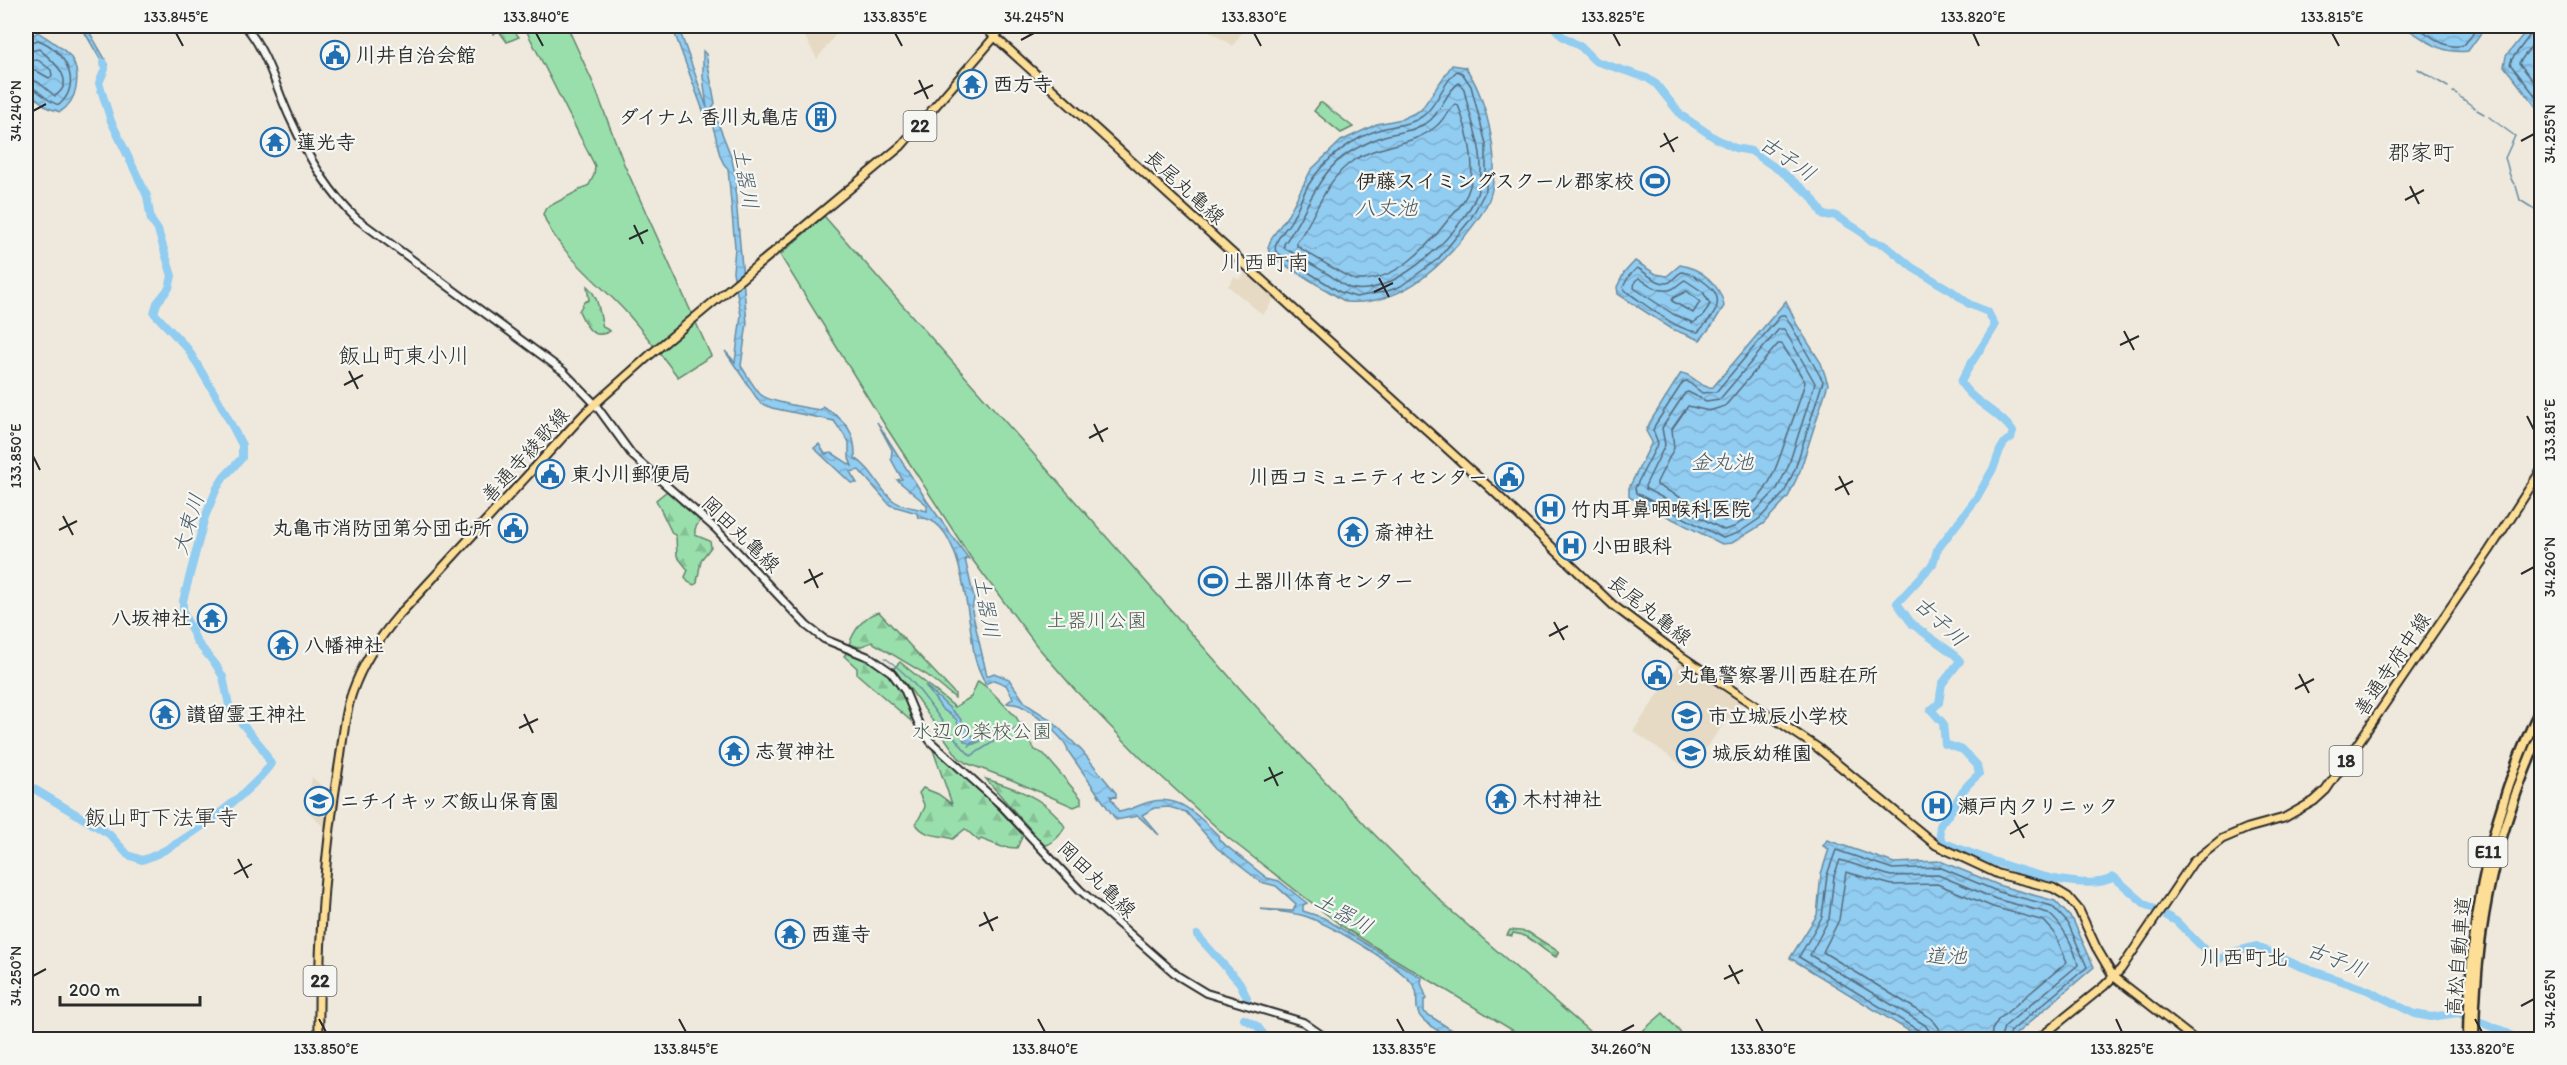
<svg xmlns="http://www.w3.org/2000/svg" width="2567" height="1065" viewBox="0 0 2567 1065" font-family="Itim,'Klee One',sans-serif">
<defs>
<pattern id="forest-firs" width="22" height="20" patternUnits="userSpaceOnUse" patternTransform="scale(1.5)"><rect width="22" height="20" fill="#99dfac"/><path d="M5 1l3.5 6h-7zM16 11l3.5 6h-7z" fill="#84c094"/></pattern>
<pattern id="cemetery-stones" width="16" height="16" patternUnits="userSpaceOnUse" patternTransform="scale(1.5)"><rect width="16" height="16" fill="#99dfac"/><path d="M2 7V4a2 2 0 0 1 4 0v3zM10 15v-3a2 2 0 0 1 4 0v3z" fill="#84c094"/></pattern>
<pattern id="water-waves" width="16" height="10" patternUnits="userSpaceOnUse" patternTransform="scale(1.5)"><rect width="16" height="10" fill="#91ccf1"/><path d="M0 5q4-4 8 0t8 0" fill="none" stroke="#7dafcf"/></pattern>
</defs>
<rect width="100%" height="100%" fill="#efe9dd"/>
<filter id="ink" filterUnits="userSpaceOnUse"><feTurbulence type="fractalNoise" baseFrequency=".0167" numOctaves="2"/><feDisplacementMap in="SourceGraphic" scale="12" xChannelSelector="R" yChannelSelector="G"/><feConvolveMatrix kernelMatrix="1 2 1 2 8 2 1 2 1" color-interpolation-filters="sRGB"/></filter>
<g filter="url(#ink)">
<g fill="#e6dac4">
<polygon points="799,26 842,26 817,59"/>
<polygon points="1201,26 1246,26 1233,46"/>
<polygon points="1247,269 1276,296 1263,315 1228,286 1234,277 1240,280"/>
<polygon points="1682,660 1742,701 1689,770 1633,731"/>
<polygon points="312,777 330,793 326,830 306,809"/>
</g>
<g fill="url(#forest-firs)" stroke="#62856c" stroke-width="1.5">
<polygon points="491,26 510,26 519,37 507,42 499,31 493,34"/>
<path d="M587 286C599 296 599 313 603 327L610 331C592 341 586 326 579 311L584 302 589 300Z"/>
<polygon points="667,491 700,520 695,529 695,535 710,541 711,547 701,560 697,583 694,585 688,582 685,577 688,570 677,556 676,536 672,533 656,500"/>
<path d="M879 612 955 694V698L927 675 872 642 859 647 849 644C854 631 864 615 879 612Z"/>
<path d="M846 653C881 659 907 685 911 721L857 674V668L844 656Z"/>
<path d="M933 750C967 775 994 804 1023 835L1017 848 1002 847 981 839 979 841 965 829 953 839C939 834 926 838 916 824L925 807 919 793 923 788 938 794 952 804Z"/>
<path d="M986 779C1015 788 1049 799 1065 827 1060 835 1055 842 1045 846Z"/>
</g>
<path fill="url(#cemetery-stones)" stroke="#62856c" stroke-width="1.5" d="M1510 930 1528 932 1559 952 1556 957C1539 949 1532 935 1513 933L1512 936 1507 935Z"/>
<g fill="#99dfac" stroke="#62856c" stroke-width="1.5">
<path d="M524 26H567L594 85 624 164 711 356 678 377C661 355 644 332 626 312 600 283 555 250 543 214L546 208 589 185 594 175 595 166Z"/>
<polygon points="1320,103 1322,103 1353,127 1341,133 1314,111"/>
<polygon points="824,216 1243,692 1366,826 1449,909 1598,1039 1527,1039 1383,952 1343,927 1227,837 1140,757 1075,690 1037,646 971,558 886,427 780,255"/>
<polygon points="900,662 955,707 971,697 978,681 989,689 1016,717 1035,750 1044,754 1081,798 1081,804 1074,807 1012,780 966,763 958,757 908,686 892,670"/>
<polygon points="1663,1013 1686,1039 1642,1039 1638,1035"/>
</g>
<g fill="url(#water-waves)" stroke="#688ca2" stroke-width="1.5">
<polygon points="81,26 86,26 108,64 106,73 103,70 103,64"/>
<path d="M672 26H678L707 108 703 77V51L706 54 715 103 712 108 731 156 738 186 735 188 747 323 741 366C747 375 753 386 760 394 768 402 807 408 820 410L823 407C845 419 856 432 855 458 874 470 879 490 894 501 902 507 917 508 927 511V505L897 480 902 479 891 459 892 450 877 422 927 501 969 559H965L974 598 972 611 987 676 994 673 1009 679 1026 704 1051 720 1082 751 1116 793V797L1110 796 1119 812C1132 810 1142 803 1154 801 1182 796 1200 818 1218 835L1219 840 1267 878 1279 881 1307 903 1303 905V911L1324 918 1422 978 1421 983 1427 999 1424 1000V1012L1450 1029 1473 1039C1467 1039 1460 1040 1455 1039 1446 1037 1420 1021 1418 1012 1414 1001 1421 993 1411 982 1393 962 1327 922 1301 915 1288 912 1273 911 1260 909L1293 911 1296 904 1276 886 1261 882 1217 848 1186 812 1169 807 1154 808 1142 815 1159 835 1138 816 1116 820 1068 751C1068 740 1032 711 1021 706 1017 704 1011 704 1007 703L1013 698 1006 685 994 680 985 684C982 675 977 667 975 658 968 626 964 514 918 518L917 513 890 505 859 470 850 472 857 483H851L814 448 819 444 825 454 832 453 852 466 849 458V442L834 421 772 408 760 403 725 351 735 362 741 315 733 272 735 247 728 169C713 154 721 130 705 116Z"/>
<path d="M2403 26H2486L2468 51C2441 55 2424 39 2403 26Z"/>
<polygon points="2530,26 2541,26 2541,113 2504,66 2506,56"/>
<path d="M38 32C48 39 62 47 70 56 82 73 78 101 60 112L48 108 26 90V40Z"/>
<path d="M1452 65 1465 67C1486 95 1499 155 1492 189 1489 207 1475 223 1465 236 1435 273 1397 306 1346 302L1270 256 1268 247 1272 237 1288 215 1311 170 1341 141 1377 124 1402 119 1421 110Z"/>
<path d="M1635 261 1656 274 1667 276 1680 265C1701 268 1721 285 1724 306L1713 324 1700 340 1672 329 1618 294 1617 287 1624 273Z"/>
<path d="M1786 301 1797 325 1821 363 1828 384 1800 471 1788 497 1763 524 1732 543 1722 544 1629 497V488L1652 442 1646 431 1650 422 1681 373C1694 374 1699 389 1713 387Z"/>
<polygon points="925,685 959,717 976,741 970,744 964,741 956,719 942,709"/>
<polygon points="1827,840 1894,863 1940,861 2001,886 2055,901 2073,920 2094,967 2010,1039 1922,1039 1790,958 1817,915 1821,874 1829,849 1823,846"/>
</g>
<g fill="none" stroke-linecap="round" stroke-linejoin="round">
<g stroke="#546b7a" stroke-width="1.5">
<path d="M2415 26C2432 35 2444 51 2464 45L2479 26"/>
<polyline points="2534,26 2533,31 2512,59 2510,64 2542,104"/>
<polyline points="2542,31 2519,63 2542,92"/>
<path d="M26 44 38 40C64 49 84 83 59 105 46 102 39 88 26 85"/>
<path d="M26 52 39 49C52 60 78 81 55 96L38 82 26 78"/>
<polyline points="26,61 38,60 51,70 52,76 49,78 35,70 26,69"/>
<path d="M1457 71 1462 73 1471 86 1486 144V190L1470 220 1438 259 1401 286 1388 291 1356 297 1340 292 1276 252C1272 241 1286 230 1291 221 1298 209 1302 195 1309 184 1325 158 1353 138 1381 129 1396 125 1412 125 1424 115 1438 104 1443 82 1457 71Z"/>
<path d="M1459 83 1464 89C1470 122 1487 153 1479 187 1471 225 1393 301 1350 288 1343 286 1337 280 1331 276 1316 267 1300 257 1284 248V244C1307 214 1316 172 1350 152 1360 146 1373 140 1384 136 1399 132 1414 131 1428 122 1441 113 1446 91 1459 83Z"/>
<path d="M1455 104 1458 105C1467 129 1476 160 1470 186 1467 198 1457 211 1448 220 1426 248 1396 282 1356 280 1351 280 1305 251 1297 246V242C1317 215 1324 180 1354 160 1379 144 1411 146 1434 128 1443 122 1447 111 1455 104Z"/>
<path d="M1637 268C1646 272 1659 287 1670 282 1674 279 1677 274 1682 272 1695 274 1721 289 1717 305 1716 315 1704 325 1698 332 1676 331 1643 302 1624 290L1623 287 1629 276Z"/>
<path d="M1639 278C1648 284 1661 294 1672 289 1677 287 1680 282 1685 280L1703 292 1710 304 1703 316 1693 323 1673 314 1634 288 1635 281Z"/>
<polygon points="1687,291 1700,302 1693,313 1672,301 1673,298"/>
<polygon points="1785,315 1823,381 1795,469 1784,493 1759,519 1738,533 1723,538 1636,493 1635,488 1658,443 1653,430 1655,425 1683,382 1687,381 1702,393 1716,392 1781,315"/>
<polygon points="1779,329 1784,329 1815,383 1788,467 1777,489 1754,513 1734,527 1724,530 1646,489 1645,486 1665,445 1662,428 1685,393 1688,392 1706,401 1720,399"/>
<path d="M1778 344H1782L1805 382C1799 404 1791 424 1784 445 1772 481 1763 505 1725 521L1657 485V482L1674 448 1672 429 1688 406 1709 411 1725 406Z"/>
<polyline points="1924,1040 1921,1032 1799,957 1822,917 1827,875 1836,850 1893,869 1939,867 1999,892 2052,906 2068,923 2087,967 2010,1032 2007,1040"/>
<path d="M1932 1040 1930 1032 1925 1025 1810 955 1829 919 1834 876 1840 860 1891 876 1938 875 1996 899 2048 913C2063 925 2074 946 2078 965L2004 1027 2000 1040"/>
<polyline points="1941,1040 1939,1028 1932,1019 1823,952 1839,920 1846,872 1892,885 1937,884 1993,907 2044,921 2054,932 2067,962 1998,1020 1992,1030 1991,1040"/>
</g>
<g stroke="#688ca2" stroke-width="1.5">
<polyline points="37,26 44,28 51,26"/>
<polyline points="2418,69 2448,87"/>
<polyline points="2453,92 2457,94"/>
<polyline points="2459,96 2475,108"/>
<polyline points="2477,110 2484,114"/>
<path d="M2489 117 2515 136 2505 158C2509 167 2508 176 2514 184"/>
<polyline points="2516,186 2520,200 2542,214"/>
<path d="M885 658C924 684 938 724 971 756L1023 723"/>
<polyline points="969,746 981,741 982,735"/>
</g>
<g stroke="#91ccf1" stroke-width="8">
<path d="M1553 26 1562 36 1581 47 1595 61 1647 78 1656 84 1681 115 1715 138 1735 148 1751 151 1786 175 1811 196 1824 216 1834 215 1860 231 1869 240 1885 245 1913 268 1952 291 1969 304 1988 312 1995 326C1984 345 1970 362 1961 382 1971 402 2002 413 2013 432L2011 438 2005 442 2000 450 1994 467 1976 499 1937 550 1933 564 1897 603 1912 624 1955 655 1960 661 1942 684 1939 703 1931 710 1943 723 1945 744 1963 750 1977 765 1979 774C1964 787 1962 792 1953 808 1944 824 1935 820 1942 842 1978 856 2080 898 2114 877L2145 904 2176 921 2209 954 2220 959 2233 952 2256 946 2299 966 2367 990 2415 1014 2431 1017 2458 1013 2506 1032 2517 1040"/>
<path d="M26 784 109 834 128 855 142 860C178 849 249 794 271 764L261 746 230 710 223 677 216 665 197 642 183 612V601L205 517 217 488 224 477 242 458V445L219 401 188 349 154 313 157 303 169 288 172 276 158 230 151 220 147 196 111 121 99 83 105 69 104 63"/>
<polyline points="1197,935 1240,983 1247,998"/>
<polyline points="1244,1019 1257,1026 1268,1040"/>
</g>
<g stroke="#2b2b2b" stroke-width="10">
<path id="secondary" d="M245 26C268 52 276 89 291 120 307 155 329 193 357 219L563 371 595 404 633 456 716 529 807 626 824 639 871 658 891 672 905 691 920 727 931 742 1001 805 1080 890 1178 976 1206 993 1303 1022 1329 1040"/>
</g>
<g stroke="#2b2b2b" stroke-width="11">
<g id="primary">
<polyline points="983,26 1488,486 1614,606 1681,656 1818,748 1936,845 1998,874 2053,888 2068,897 2079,910 2096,947 2113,976 2195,1040"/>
<path d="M319 1040C318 949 324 855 339 765 343 741 344 716 352 693 362 664 379 638 399 615L585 413 651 354 901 146 1004 26"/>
<polyline points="2037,1040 2104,986 2121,969 2193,862 2222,839 2248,828 2284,818 2314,801 2326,790 2489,551 2542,469"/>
</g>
</g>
<g stroke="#2b2b2b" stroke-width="13">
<g id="motorway">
<path d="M2468 1040C2469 924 2489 811 2542 706"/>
<path d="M2474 1040C2475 923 2495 835 2542 729"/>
</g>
</g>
<use href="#secondary" stroke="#f6f6f2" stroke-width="6"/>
<use href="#primary" stroke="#fdde96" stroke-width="7"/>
<use href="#motorway" stroke="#fdde96" stroke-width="8"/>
</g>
</g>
<path fill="none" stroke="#2b2b2b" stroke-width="2" d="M176 33 183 46M536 33 543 46M895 33 902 46M1254 33 1261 46M1613 33 1620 46M1973 33 1979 46M2332 33 2339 46M1021 40 1034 33M919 80 928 99M914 94 933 85M33 111 46 104M1664 133 1674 152M2521 141 2534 134M1660 147 1678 137M2410 186 2419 204M2405 200 2424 190M634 225 643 244M629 239 648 230M1379 278 1389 297M1374 292 1393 283M2124 331 2134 350M2120 345 2139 336M349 371 358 389M344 385 363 375M2527 416 2534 430M1094 424 1103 442M1089 438 1108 428M33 456 40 470M1839 476 1849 495M1835 490 1853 481M63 516 73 535M59 530 77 521M809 569 818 588M2521 574 2534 567M804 583 823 573M1554 622 1564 640M1549 636 1568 626M2299 674 2309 693M2295 689 2314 679M524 714 533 733M519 728 538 719M1269 767 1278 786M1264 781 1283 772M2014 820 2024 838M2010 834 2028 824M238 859 248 878M234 874 252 864M984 912 993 931M979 926 998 917M1729 965 1739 984M33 976 46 969M1724 979 1743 970M2521 1006 2534 999M319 1019 326 1032M679 1019 686 1032M1038 1019 1045 1032M1397 1019 1404 1032M1756 1019 1763 1032M2116 1019 2122 1032M2475 1019 2482 1032M1621 1032 1634 1025"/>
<defs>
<g id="civic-ring" transform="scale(1.5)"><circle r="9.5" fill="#f6f6f2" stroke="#1f6fb2" stroke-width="1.5"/><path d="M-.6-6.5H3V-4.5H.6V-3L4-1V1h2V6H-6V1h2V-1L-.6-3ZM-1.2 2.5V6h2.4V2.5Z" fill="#1f6fb2"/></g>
<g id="temple-ring" transform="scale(1.5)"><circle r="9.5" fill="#f6f6f2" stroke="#1f6fb2" stroke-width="1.5"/><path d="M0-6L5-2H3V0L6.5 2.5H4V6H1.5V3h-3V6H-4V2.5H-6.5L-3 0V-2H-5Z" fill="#1f6fb2"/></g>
<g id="building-ring" transform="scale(1.5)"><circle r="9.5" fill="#f6f6f2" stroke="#1f6fb2" stroke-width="1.5"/><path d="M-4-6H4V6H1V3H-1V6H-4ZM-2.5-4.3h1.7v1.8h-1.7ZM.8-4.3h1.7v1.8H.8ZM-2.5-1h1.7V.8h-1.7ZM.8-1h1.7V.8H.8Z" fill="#1f6fb2"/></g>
<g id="stadium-ring" transform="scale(1.5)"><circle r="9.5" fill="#f6f6f2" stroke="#1f6fb2" stroke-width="1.5"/><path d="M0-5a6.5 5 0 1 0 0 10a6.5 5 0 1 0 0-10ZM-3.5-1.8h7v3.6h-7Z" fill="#1f6fb2"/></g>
<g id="hospital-ring" transform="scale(1.5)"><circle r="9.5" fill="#f6f6f2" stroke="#1f6fb2" stroke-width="1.5"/><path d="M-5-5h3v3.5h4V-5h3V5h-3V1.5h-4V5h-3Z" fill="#1f6fb2"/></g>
<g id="school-ring" transform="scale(1.5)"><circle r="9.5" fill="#f6f6f2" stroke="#1f6fb2" stroke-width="1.5"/><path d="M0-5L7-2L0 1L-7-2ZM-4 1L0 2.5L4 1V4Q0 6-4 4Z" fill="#1f6fb2"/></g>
</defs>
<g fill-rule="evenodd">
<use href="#civic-ring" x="335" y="55"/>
<use href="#temple-ring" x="972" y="84"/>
<use href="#building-ring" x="821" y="117"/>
<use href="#temple-ring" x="275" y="142"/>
<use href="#stadium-ring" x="1655" y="181"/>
<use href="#civic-ring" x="550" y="474"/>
<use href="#civic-ring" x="1509" y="477"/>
<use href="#hospital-ring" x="1550" y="509"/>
<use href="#civic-ring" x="513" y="528"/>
<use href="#temple-ring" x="1353" y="532"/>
<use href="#hospital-ring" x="1571" y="546"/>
<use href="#stadium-ring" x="1213" y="581"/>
<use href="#temple-ring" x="212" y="618"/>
<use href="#temple-ring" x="283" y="645"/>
<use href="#civic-ring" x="1657" y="675"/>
<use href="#temple-ring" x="165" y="714"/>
<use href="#school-ring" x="1687" y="716"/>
<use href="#temple-ring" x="734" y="751"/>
<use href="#school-ring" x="1691" y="753"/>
<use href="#temple-ring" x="1501" y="799"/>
<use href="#school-ring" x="319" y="801"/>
<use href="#hospital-ring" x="1937" y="806"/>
<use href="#temple-ring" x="790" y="934"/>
</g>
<g text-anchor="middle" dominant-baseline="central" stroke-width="4.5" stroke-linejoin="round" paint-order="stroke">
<g fill="#f6f6f2" stroke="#686867" stroke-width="1.5">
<rect x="903.5" y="111" width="33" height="30" rx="4.5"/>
<rect x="2329.5" y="746" width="33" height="30" rx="4.5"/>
<rect x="2468.5" y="837" width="39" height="30" rx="4.5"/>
<rect x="303.5" y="966" width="33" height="30" rx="4.5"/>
</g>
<g font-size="18" font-weight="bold" fill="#2b2b2b">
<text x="920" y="126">22</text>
<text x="2346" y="761">18</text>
<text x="2488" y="852">E11</text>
<text x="320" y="981">22</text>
</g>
<g font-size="20" font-weight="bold" fill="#2b2b2b" stroke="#f6f6f2" text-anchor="start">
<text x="356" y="55">川井自治会館</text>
<text x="993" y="84">西方寺</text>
<text x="800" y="117" text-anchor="end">ダイナム 香川丸亀店</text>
<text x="296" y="142">蓮光寺</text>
<text x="1634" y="181" text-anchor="end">伊藤スイミングスクール郡家校</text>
<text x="571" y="474">東小川郵便局</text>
<text x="1488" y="477" text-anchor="end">川西コミュニティセンター</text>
<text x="1571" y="509">竹内耳鼻咽喉科医院</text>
<text x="492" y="528" text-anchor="end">丸亀市消防団第分団屯所</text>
<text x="1374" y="532">斎神社</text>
<text x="1592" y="546">小田眼科</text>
<text x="1234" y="581">土器川体育センター</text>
<text x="191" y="618" text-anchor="end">八坂神社</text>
<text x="304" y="645">八幡神社</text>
<text x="1678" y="675">丸亀警察署川西駐在所</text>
<text x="186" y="714">讃留霊王神社</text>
<text x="1708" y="716">市立城辰小学校</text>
<text x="755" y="751">志賀神社</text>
<text x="1712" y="753">城辰幼稚園</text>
<text x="1522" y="799">木村神社</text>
<text x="340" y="801">ニチイキッズ飯山保育園</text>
<text x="1958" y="806">瀬戸内クリニック</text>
<text x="811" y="934">西蓮寺</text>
</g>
<g font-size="20" fill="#2b2b2b" stroke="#f6f6f2">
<text transform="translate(1185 187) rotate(42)">長尾丸亀線</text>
<text transform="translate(525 455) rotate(-48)">善通寺綾歌線</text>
<text transform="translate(741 534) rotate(44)">岡田丸亀線</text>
<text transform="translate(1650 610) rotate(38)">長尾丸亀線</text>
<text transform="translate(2392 664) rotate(-56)">善通寺府中線</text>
<text transform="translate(1097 879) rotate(44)">岡田丸亀線</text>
<text transform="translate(2458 956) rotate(-85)">高松自動車道</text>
</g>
<g font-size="20" fill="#46584b" stroke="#f6f6f2">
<text x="1097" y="620">土器川公園</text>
<text x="982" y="731">水辺の楽校公園</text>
</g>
<g font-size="21" font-style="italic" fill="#4a5b66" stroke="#f6f6f2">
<text transform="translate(1788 158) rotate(35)">古子川</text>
<text transform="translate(746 178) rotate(80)">土器川</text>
<text x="1386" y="207">八丈池</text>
<text x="1722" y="461">金丸池</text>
<text transform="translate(188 524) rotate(-73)">大束川</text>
<text transform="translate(987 607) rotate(80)">土器川</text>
<text transform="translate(1941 621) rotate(43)">古子川</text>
<text transform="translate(1344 913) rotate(29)">土器川</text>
<text x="1946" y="955">道池</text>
<text transform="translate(2337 959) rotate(22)">古子川</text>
</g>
<g font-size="22" fill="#2b2b2b" stroke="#f6f6f2">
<text x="2421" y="152">郡家町</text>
<text x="1265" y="262">川西町南</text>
<text x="404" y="355">飯山町東小川</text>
<text x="161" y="817">飯山町下法軍寺</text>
<text x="2244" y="957">川西町北</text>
</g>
</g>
<rect width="2567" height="1065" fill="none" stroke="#f6f6f2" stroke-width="66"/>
<path d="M60 996v9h140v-9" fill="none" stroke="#2b2b2b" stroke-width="3"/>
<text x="69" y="996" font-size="18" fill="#2b2b2b" stroke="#f6f6f2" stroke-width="4.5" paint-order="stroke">200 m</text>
<rect x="33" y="33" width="2501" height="999" fill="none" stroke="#2b2b2b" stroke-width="2"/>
<g font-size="15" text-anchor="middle" fill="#2b2b2b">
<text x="176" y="22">133.845°E</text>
<text x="536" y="22">133.840°E</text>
<text x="895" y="22">133.835°E</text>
<text x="1034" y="22">34.245°N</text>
<text x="1254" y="22">133.830°E</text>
<text x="1613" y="22">133.825°E</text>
<text x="1973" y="22">133.820°E</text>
<text x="2332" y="22">133.815°E</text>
<text transform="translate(16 111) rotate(-90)" y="5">34.240°N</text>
<text transform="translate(2550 134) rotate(-90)" y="5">34.255°N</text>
<text transform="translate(2550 430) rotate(-90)" y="5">133.815°E</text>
<text transform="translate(16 456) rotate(-90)" y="5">133.850°E</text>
<text transform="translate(2550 567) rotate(-90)" y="5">34.260°N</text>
<text transform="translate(16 976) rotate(-90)" y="5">34.250°N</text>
<text transform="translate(2550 999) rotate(-90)" y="5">34.265°N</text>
<text x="326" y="1054">133.850°E</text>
<text x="686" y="1054">133.845°E</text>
<text x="1045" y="1054">133.840°E</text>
<text x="1404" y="1054">133.835°E</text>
<text x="1621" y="1054">34.260°N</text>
<text x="1763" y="1054">133.830°E</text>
<text x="2122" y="1054">133.825°E</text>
<text x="2482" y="1054">133.820°E</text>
</g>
</svg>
